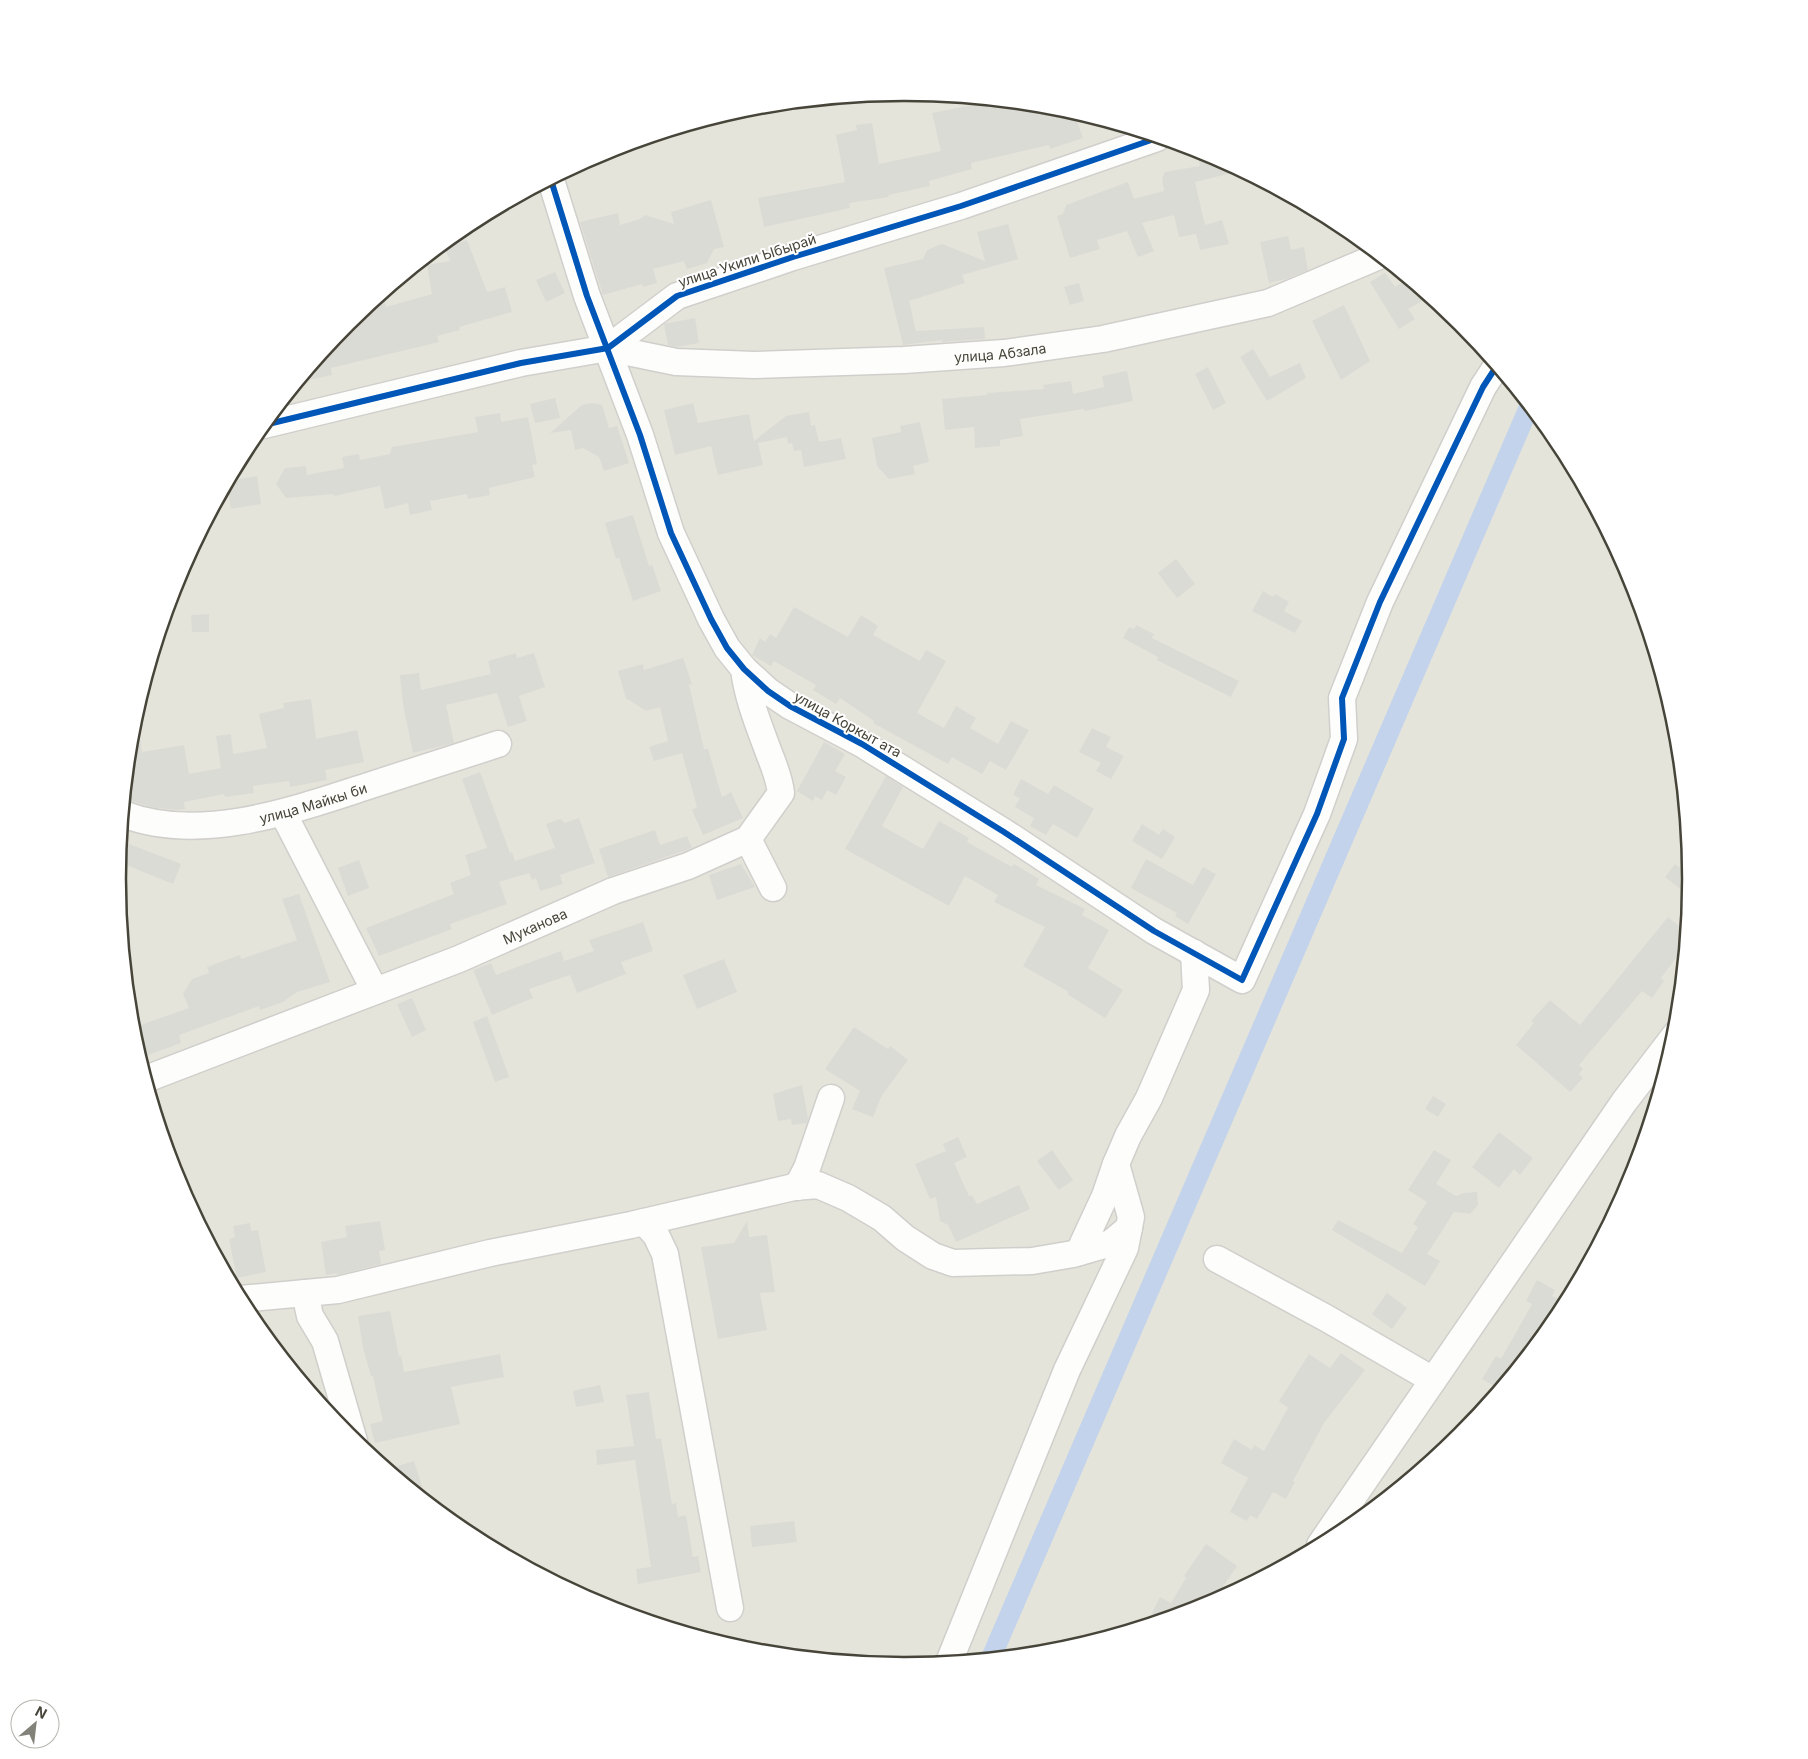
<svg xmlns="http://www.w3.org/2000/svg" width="1808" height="1759" viewBox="0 0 1808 1759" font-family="Inter,sans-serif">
<rect width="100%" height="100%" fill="#f2f2ed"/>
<circle fill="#e5e4db" cx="904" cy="879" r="784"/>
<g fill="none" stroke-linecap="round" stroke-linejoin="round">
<polyline stroke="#c2d3eb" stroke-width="20" points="991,1658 1529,407"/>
</g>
<g fill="#dbdbd5">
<polygon points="992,101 1058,108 1074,113 1083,138 1050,149 1049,145 971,163 972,169 929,181 930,186 888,195 889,197 849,203 850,208 764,227 758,198 845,182 836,135 857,130 856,125 872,123 879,164 941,151 932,113"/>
<polygon points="1208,154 1240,171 1195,182 1205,225 1222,220 1229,244 1200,250 1196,234 1179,237 1174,215 1142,223 1154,251 1138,257 1127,231 1097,240 1100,249 1070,258 1057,216 1063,214 1066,205 1128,182 1134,199 1164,191 1162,178 1165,172 1200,166 1198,156"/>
<polygon points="711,200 724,247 714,249 707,263 687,269 684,261 653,269 657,283 643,287 642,284 603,295 580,222 618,213 620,225 640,219 645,215 674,224 671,212"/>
<polygon points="1008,224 1018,259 962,275 965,283 909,301 916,331 984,327 985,339 942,342 942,340 903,345 884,268 923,259 927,250 942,244 985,261 977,232"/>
<polygon points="1288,236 1291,250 1304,247 1308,270 1286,279 1269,283 1260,242"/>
<polygon points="467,240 487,292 505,287 512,312 459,327 460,330 437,336 439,342 331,368 332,375 299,382 348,323 383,294 386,307 432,294 427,265 450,261 445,248"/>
<polygon points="555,272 565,293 546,302 536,280"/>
<polygon points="1385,273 1395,287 1407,279 1429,297 1408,309 1415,319 1399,329 1370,282"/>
<polygon points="1079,283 1084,301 1070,305 1064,287"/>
<polygon points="1344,305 1370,361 1341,380 1312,321"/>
<polygon points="695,318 699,343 676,347 668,345 664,324"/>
<polygon points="1253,349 1270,377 1300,363 1306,378 1267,401 1240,357"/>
<polygon points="1208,367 1226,403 1213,410 1195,374"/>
<polygon points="1127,371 1133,401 1085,411 1084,409 1020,419 1023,436 1000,440 1000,446 975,448 974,427 945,430 942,399 987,395 987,393 1044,389 1043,385 1071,381 1073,394 1104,387 1102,376"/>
<polygon points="555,398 560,418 535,423 530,404"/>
<polygon points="592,403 602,405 609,428 617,426 629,463 604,471 599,457 583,448 575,450 571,430 550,433 582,405"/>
<polygon points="693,403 698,423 749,414 754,441 786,416 809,412 811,426 815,425 819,442 841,438 846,459 804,467 801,450 794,451 792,443 788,444 787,437 758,443 763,465 718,475 711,446 675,455 664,410"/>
<polygon points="500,413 501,422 528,417 537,464 532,465 535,477 489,488 490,495 468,499 467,494 430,501 432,510 410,515 408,503 385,509 380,486 334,496 334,494 286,498 276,484 285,468 306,466 307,475 344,468 342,457 359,454 360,460 390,454 392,447 478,432 475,417"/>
<polygon points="920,422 929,462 913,466 915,474 889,479 877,466 872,438 901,432 900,426"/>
<polygon points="257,476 261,504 231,509 227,485 229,481"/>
<polygon points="633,515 649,566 652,565 661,591 633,601 619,558 616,559 605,523"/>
<polygon points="1176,559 1195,584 1177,598 1158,573"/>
<polygon points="1263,591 1273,597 1275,594 1289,602 1284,611 1302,621 1295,633 1252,611"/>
<polygon points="794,607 848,637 861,615 878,626 873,635 920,661 926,650 946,661 917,713 944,728 956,706 976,718 970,728 998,744 1011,721 1029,730 1006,770 990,761 982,774 952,757 948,764 873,723 874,721 840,698 836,704 813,690 816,685 774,661 771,666 752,655 760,638 765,642 770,634 776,638"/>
<polygon points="209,614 209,632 192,632 191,615"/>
<polygon points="1136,625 1154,634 1152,638 1239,681 1231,697 1157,660 1158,657 1123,638 1129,627 1134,629"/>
<polygon points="516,653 517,658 534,653 545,687 519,696 527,721 508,727 497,693 446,705 454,743 413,753 403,704 400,675 419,673 421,690 491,674 488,661"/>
<polygon points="683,658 692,684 689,685 704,749 708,749 722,797 731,792 743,818 703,835 692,810 697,807 682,753 654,761 649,747 668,741 660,707 646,711 626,698 618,671 643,664 644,670"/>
<polygon points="311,699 316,739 357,730 364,762 325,770 327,780 290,787 289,781 253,786 254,793 225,797 224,794 184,802 185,809 179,810 155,808 125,799 133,724 138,724 142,752 184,745 189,774 221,768 216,736 231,734 233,754 267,748 259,714 284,708 283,703"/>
<polygon points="1092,728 1111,737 1106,747 1124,756 1111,779 1096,771 1101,763 1079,752"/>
<polygon points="824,742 845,754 835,771 846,777 836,795 827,790 822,800 815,796 813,801 797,791"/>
<polygon points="480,772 510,853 512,852 515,861 555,848 546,824 560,819 565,823 579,818 595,863 560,875 563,884 540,891 536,878 532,880 529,873 499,882 507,904 450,924 452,929 379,956 366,928 454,894 450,883 471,875 465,855 487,848 462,779"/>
<polygon points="886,776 903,787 882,826 923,849 939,821 969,838 967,842 1012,867 1014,864 1039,879 1036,885 1085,909 1082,915 1109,930 1088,968 1123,990 1105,1018 1067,994 1069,992 1023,966 1045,927 994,902 998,895 965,876 949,906 845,849"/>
<polygon points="1021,779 1048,794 1054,785 1094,809 1077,838 1053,824 1046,835 1030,826 1034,818 1015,807 1020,798 1013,795"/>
<polygon points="1142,824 1159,835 1163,829 1175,837 1162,859 1132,841"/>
<polygon points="655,830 660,845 687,836 692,848 608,877 599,849"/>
<polygon points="121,841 181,864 173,884 119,862"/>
<polygon points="1146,859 1193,885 1203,867 1216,874 1188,924 1175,916 1177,913 1131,888"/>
<polygon points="359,860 369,888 348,896 338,868"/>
<polygon points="741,864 755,887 717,900 709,875"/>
<polygon points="1675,864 1691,877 1689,896 1665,877"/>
<polygon points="299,894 330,982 297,992 283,1002 260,1010 259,1006 179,1035 181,1043 140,1058 132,1028 189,1008 183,994 192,979 209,973 207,967 240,955 241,959 297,940 282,899"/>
<polygon points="1668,917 1685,931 1679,940 1685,944 1684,947 1661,978 1664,981 1652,998 1642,991 1579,1065 1583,1069 1579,1074 1583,1078 1570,1092 1516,1045 1534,1023 1531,1021 1550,1000 1580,1025"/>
<polygon points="643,922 653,951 621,962 626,974 577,993 570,975 529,989 533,998 492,1015 473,970 491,963 496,975 561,951 564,961 594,951 589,940"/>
<polygon points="724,959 737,992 697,1009 683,975"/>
<polygon points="412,998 426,1030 412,1037 397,1004"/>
<polygon points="487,1016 509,1077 495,1082 473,1022"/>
<polygon points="854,1027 888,1049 890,1046 908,1060 882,1095 873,1117 852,1109 860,1091 825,1069"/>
<polygon points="802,1085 808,1118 807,1123 792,1125 791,1119 778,1121 773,1094"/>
<polygon points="1433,1096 1446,1104 1438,1117 1425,1109"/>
<polygon points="1499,1132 1533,1158 1520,1175 1514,1169 1499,1188 1472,1167"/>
<polygon points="958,1137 967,1157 954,1163 969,1196 972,1195 977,1204 1019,1185 1030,1209 956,1242 948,1225 940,1221 936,1197 930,1199 915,1164 946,1151 943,1144"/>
<polygon points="1052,1150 1073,1180 1059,1190 1037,1161"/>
<polygon points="1434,1150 1451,1160 1436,1184 1456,1196 1464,1193 1477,1192 1478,1205 1470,1214 1454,1212 1427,1254 1440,1261 1425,1286 1332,1230 1338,1220 1402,1253 1418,1227 1413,1224 1427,1202 1408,1190"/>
<polygon points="380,1221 385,1250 379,1251 381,1264 337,1275 337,1273 326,1275 321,1242 347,1237 345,1226"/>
<polygon points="747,1221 749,1237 767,1235 775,1292 760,1293 767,1330 718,1339 701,1247 734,1243"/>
<polygon points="250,1223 251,1231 258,1230 266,1272 237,1278 229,1239 235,1237 233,1226"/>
<polygon points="1537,1280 1555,1290 1552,1296 1566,1303 1559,1316 1556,1314 1544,1334 1499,1389 1482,1379 1496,1356 1501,1359 1532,1304 1526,1301"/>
<polygon points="1387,1293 1407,1308 1392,1329 1372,1314"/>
<polygon points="390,1311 399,1356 401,1356 404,1372 500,1354 504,1377 451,1387 460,1424 375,1443 370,1424 383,1421 373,1376 371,1376 363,1348 358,1316"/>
<polygon points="1341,1353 1365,1370 1324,1423 1293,1481 1295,1482 1286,1499 1273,1492 1257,1519 1250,1515 1247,1521 1230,1512 1248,1478 1221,1463 1234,1439 1252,1450 1254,1445 1264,1451 1288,1408 1279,1401 1309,1354 1330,1368"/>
<polygon points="600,1385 604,1402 576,1407 573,1391"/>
<polygon points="649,1392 656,1439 661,1438 672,1504 676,1503 678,1517 686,1515 693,1557 698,1556 701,1572 638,1584 636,1569 651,1567 635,1460 597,1465 596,1450 634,1446 626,1395"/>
<polygon points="414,1461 426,1500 388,1469"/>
<polygon points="794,1521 797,1542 752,1547 750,1526"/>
<polygon points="1206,1544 1237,1566 1211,1604 1161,1620 1152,1613 1160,1597 1171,1603 1186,1578 1184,1576"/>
</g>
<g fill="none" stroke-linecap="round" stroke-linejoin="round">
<g stroke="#d0cfcb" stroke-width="29">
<g id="minor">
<polyline points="551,180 587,296 640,435 671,533 711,619 727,648 744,669 768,691 790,706 862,744 1004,832 1154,931 1242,980 1317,814 1344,739 1342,698 1380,602 1483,387 1496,367"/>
<path id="s1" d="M608 348 676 362 754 365 904 360 1004 353 1103 339 1268 303 1379 256"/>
<polyline points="264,425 521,363 608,348 677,296 793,257 961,206 1157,138"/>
<polyline points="283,813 375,991"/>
<path id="s2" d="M123 814C200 844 294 810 368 786 411 772 455 758 498 744"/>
<polyline points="748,839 773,888"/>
<path id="s3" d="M146 1079 459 959 613 891 688 866 748 839 781 793C779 775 772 762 766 745 757 721 747 695 744 669"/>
<polyline points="797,1187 807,1168 831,1098"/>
<polyline points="644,1222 656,1235 665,1254 730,1608"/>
<polyline points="1079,1252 1105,1196 1116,1164"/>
<polyline points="1217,1259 1326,1318 1433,1380"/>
<polyline points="305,1293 310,1316 325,1341 354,1441"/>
<polyline points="240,1299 338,1290 490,1253 631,1225 794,1187 818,1185 848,1198 882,1218 905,1238 933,1256 953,1263 1032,1261 1073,1254 1111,1243 1129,1228"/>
<polyline points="1320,1545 1624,1102 1676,1034"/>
<polyline points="949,1662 1067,1370 1125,1248 1131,1217 1116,1164 1128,1136 1149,1098 1196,990 1194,953"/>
</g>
</g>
<use href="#minor" stroke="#fdfdfc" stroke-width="26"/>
<g stroke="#fff" stroke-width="9">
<g id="cycleway">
<polyline points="551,180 587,296 640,435 671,533 711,619 727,648 744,669 768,691 790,706 862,744 1004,832 1154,931 1242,980 1317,814 1344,739 1342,698 1380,602 1483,387 1496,367"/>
<polyline points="264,425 521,363 608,348 677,296 793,257 961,206 1157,138"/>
</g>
</g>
<use href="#cycleway" stroke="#0057b8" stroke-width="6"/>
</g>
<g text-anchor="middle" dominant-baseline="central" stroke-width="4" stroke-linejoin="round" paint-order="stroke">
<g font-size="14" fill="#474539" stroke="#fff">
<text transform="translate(747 260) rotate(-18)">улица Укили Ыбырай</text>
<text stroke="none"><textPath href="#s1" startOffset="394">улица Абзала</textPath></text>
<text transform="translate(848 724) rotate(29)">улица Коркыт ата</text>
<text stroke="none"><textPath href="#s2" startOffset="194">улица Майкы би</textPath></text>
<text stroke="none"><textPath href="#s3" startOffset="418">Муканова</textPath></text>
</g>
</g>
<path d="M0 0H1808V1759H0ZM126 879a778 778 0 1 1 1556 0a778 778 0 1 1-1556 0Z" fill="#fff" fill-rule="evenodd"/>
<path fill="none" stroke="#474539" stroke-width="2.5" d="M126 879a778 778 0 1 1 1556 0a778 778 0 1 1-1556 0Z"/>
<g transform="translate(35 1724) rotate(28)"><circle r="24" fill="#ffffff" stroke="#b5b5b0"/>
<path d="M0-4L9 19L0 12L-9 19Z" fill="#838278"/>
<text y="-8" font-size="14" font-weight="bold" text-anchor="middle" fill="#474539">N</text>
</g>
</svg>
